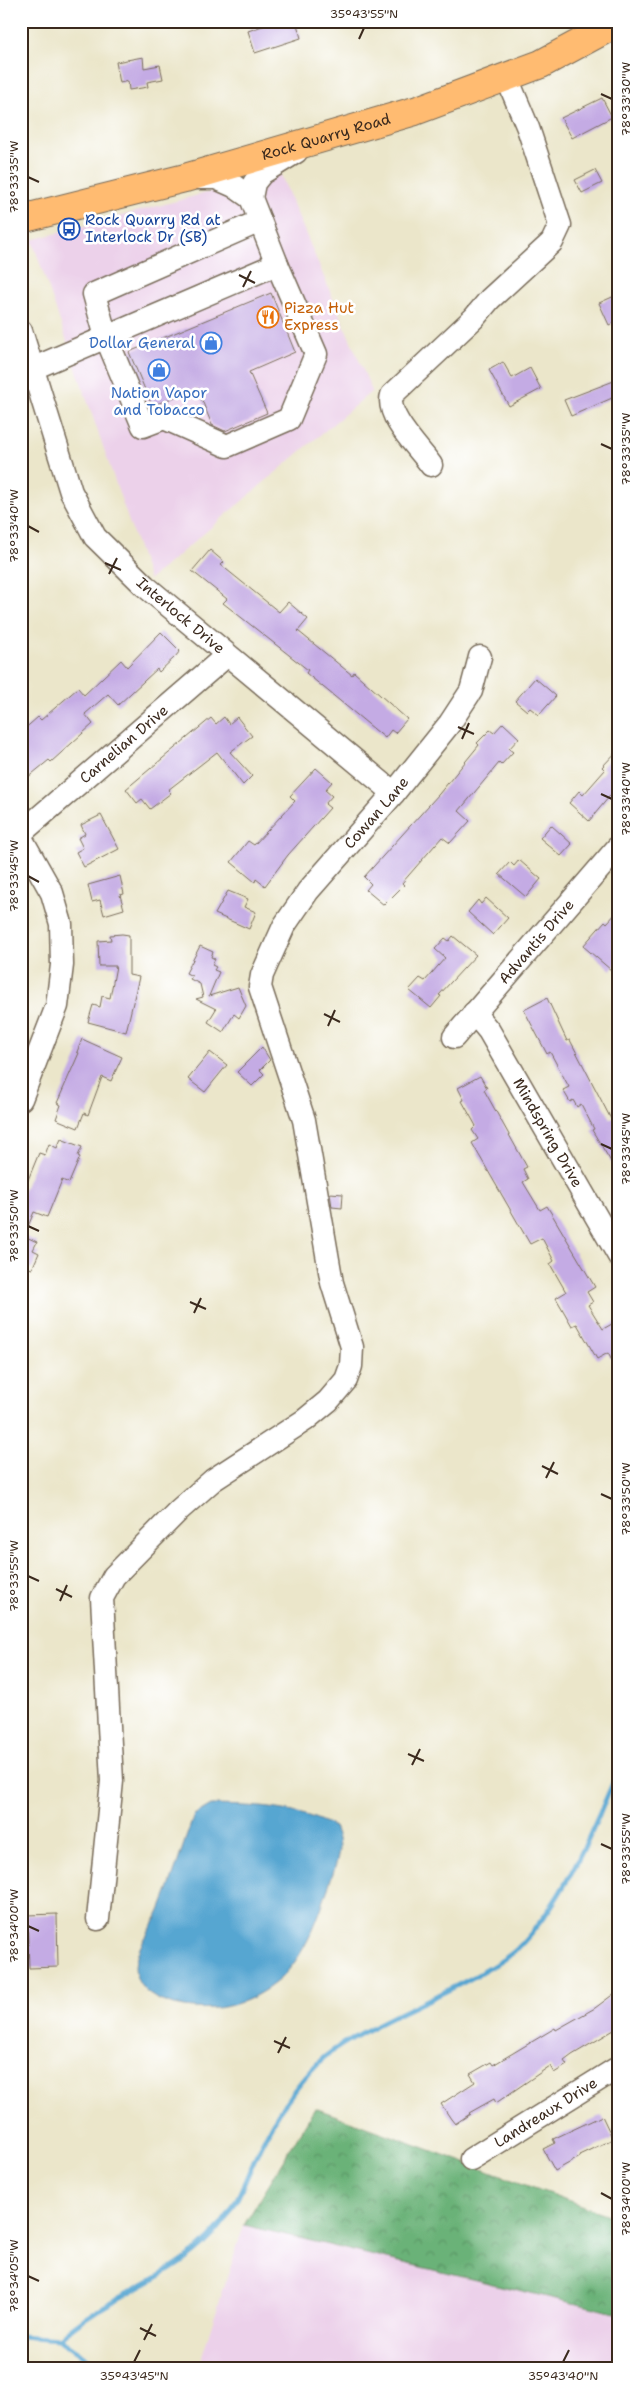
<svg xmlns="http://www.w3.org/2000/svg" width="640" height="2389" viewBox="0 0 640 2389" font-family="'Shantell Sans',sans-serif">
<defs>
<pattern id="forest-crowns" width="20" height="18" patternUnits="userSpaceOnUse" patternTransform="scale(1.25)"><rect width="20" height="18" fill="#6ab278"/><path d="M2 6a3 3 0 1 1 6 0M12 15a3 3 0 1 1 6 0" fill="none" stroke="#589162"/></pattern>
</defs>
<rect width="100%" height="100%" fill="#fff"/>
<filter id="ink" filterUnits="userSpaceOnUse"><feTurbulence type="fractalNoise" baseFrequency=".02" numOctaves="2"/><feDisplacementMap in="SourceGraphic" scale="10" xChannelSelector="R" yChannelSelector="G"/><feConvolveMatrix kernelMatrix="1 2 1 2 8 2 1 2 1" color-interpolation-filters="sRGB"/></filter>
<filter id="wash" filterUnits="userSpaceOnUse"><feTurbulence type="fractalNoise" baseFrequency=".0096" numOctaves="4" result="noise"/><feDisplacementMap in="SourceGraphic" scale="20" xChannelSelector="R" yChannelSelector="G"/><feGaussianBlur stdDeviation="1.12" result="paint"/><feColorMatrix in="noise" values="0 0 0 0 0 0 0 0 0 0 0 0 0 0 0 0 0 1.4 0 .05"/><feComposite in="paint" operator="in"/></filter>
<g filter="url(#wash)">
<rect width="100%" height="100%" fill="#ebe6ca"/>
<g fill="#ecd1ea">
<polygon points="280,173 372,391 149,580 32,240"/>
<polygon points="244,2225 619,2314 619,2368 198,2368"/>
</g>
<polygon fill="url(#forest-crowns)" stroke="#526e4b" points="315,2108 619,2219 619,2314 244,2225"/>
<path fill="#57a6d1" stroke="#496878" d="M211 1805C254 1806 296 1806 334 1827 345 1851 335 1864 328 1888 318 1919 305 1955 281 1978 265 1992 245 2003 224 2007 196 2012 134 2006 135 1966 136 1947 153 1928 160 1911 173 1880 182 1847 194 1815Z"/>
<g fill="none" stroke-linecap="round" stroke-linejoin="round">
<g stroke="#57a6d1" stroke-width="5">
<polyline points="21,2336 59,2339 91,2361 112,2365 146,2363 178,2368"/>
<path d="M59 2339C103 2297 167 2283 210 2238 237 2210 244 2181 260 2147 275 2116 294 2087 319 2062 331 2050 345 2043 360 2034 395 2014 432 1999 468 1980 483 1972 504 1961 517 1949 566 1899 592 1831 619 1769"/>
</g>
</g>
<g id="blocks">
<g fill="#c4abe4">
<polygon points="277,21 296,21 301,38 255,53 248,31"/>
<polygon points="143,57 144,68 160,65 163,79 147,82 148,87 129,90 128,81 120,83 116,62"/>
<polygon points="602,98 612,117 572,138 561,118"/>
<polygon points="595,170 602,183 582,193 575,180"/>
<polygon points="271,293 295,352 249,372 267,413 225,431 212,425 197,388 152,406 129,352"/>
<polygon points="619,294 619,320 609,325 599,303"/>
<polygon points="503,362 512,378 530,368 541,389 509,406 489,370"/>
<polygon points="619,379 619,395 571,416 564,400"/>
<polygon points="210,550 224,562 221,565 279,612 288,602 308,619 298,631 352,675 354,672 407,719 395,733 391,730 385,738 306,673 308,670 223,603 227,599 192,571"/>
<polygon points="161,632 180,651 175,657 159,672 157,669 118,705 108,694 85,714 93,724 51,762 49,760 21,783 21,732 38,717 41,720 78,688 84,695 121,660 127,667"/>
<polygon points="535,678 556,696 539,715 530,708 527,711 515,701"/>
<polygon points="224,717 229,724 237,717 252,736 230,752 252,776 243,785 217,752 168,790 171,793 150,809 142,799 137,803 126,789 211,718 216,724"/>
<polygon points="503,723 519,738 509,749 513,752 501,765 499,763 459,811 470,821 450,843 442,837 402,883 404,885 384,905 366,890 371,884 364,877 439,794 479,745 477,743 490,730 494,733"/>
<polygon points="619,749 619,785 589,821 569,803 579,791 583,795 605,770 602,767"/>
<polygon points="316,768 332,782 325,790 332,796 325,804 330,808 288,855 265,886 256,879 255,882 231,862 248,841 254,845 295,801 290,796"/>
<polygon points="101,815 119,849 84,867 76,852 83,848 78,838 85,834 81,825"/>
<polygon points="551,825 572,844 561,856 540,838"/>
<polygon points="519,860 541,879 526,897 499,874 510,862 514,866"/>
<polygon points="120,876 124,894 120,895 124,909 104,915 100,900 92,902 88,885"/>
<polygon points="228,891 248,899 244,907 256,912 249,929 215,914"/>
<polygon points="486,898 508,918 493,935 468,912 478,900 481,904"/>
<polygon points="619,910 619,961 611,970 583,946 605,921 607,923"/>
<polygon points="122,934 129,935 129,975 139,977 126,1032 88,1022 93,1005 100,1007 102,996 110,998 116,966 99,966 98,941 111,940 110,935"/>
<polygon points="453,936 476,955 439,995 441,996 431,1008 409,990 420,978 425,981 445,958 435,949 445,938 449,941"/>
<polygon points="200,946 213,952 211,957 215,959 212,965 216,967 214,970 219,972 209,996 238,987 246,1006 239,1018 234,1014 223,1032 208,1022 216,1009 196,999 203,997 200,984 190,979 192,976 186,973"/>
<polygon points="547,998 567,1041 570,1040 611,1119 619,1115 619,1175 592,1130 594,1129 581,1104 577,1107 573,1100 570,1102 563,1090 569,1087 550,1052 547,1054 524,1010"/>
<polygon points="82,1039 122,1057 111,1081 102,1077 88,1115 84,1113 78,1128 56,1119 61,1105 57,1103 79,1053 77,1052"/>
<polygon points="262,1047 270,1060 260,1070 264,1074 252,1086 237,1072"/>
<polygon points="210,1052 227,1065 205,1092 188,1079"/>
<polygon points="480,1076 487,1088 484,1090 527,1167 523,1169 528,1179 523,1182 540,1210 547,1206 595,1287 587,1292 593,1302 588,1305 603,1329 619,1320 619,1374 608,1353 597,1359 577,1324 572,1326 556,1298 566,1292 550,1264 554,1261 542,1238 530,1244 472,1143 478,1139 472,1130 476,1126 462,1101 464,1100 458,1088"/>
<polygon points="61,1139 82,1147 78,1156 80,1157 69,1183 62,1180 47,1217 34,1212 24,1236 37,1242 33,1250 39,1253 32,1269 26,1267 21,1279 21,1197 39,1153 45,1155 49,1144 57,1148"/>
<polygon points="330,1193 343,1194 342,1208 332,1207"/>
<polygon points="57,1914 58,1967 29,1968 27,1915"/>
<polygon points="619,1990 619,2027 572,2055 564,2061 567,2065 554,2073 550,2066 496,2103 494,2099 469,2113 470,2114 455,2124 451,2119 441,2104 475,2082 470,2074 491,2062 493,2065 555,2028 556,2030 595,2008"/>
<polygon points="602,2116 613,2139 579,2155 580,2157 555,2171 543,2149 555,2143 553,2139"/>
</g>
</g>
</g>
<g filter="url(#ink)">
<use href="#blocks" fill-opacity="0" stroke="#796c5a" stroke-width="1"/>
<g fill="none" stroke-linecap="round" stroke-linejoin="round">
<g stroke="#796c5a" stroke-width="25">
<g id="minor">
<polyline points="251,198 254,183 262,173 296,152"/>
<polyline points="260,221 94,294 106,337 143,426 164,418 227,446 289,419 316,354 277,264"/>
<path id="s1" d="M21 331 71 492 95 537 145 586 394 793"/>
<polyline points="34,368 277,264 251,198 234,186 216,178 193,178"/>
<path d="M431 465C419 448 385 416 392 395L474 318 490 299 552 242 560 225 528 128 507 78"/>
<path id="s2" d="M21 833 226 656"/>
<polyline points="21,838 52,893 61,924 62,965 57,1006 21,1099"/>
<path id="s3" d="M474 1013 489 1031 619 1256"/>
<path id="s4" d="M454 1037 619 846"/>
<path id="s5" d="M98 1919 112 1781 102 1598 114 1576 179 1510 213 1480 305 1420 328 1401 346 1380 351 1366 352 1347 332 1283 304 1120 260 987 262 975 284 926 308 891 394 793 450 723 471 691 480 657"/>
<path id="s6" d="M471 2159 619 2067"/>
</g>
</g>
<g stroke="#796c5a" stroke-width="30">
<g id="major">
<path id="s7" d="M21 219 185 178 415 111 541 64 619 22"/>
</g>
</g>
<use href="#minor" stroke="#fff" stroke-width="22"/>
<use href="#major" stroke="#ffbb71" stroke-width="28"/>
</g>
</g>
<path fill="none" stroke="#3b2a1e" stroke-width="2" d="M359 39 364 28M601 94 612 99M28 177 39 182M239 275 255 283M243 287 251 271M601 444 612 449M28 526 39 532M105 563 121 570M109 574 117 558M458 727 474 734M462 739 469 723M601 794 612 799M28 876 39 882M324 1014 340 1022M328 1026 335 1010M601 1144 612 1149M28 1226 39 1231M190 1302 206 1309M194 1313 201 1298M542 1466 558 1474M546 1478 554 1462M601 1494 612 1499M28 1576 39 1581M56 1589 72 1597M60 1601 67 1585M408 1754 424 1761M412 1765 420 1749M601 1844 612 1849M28 1926 39 1931M274 2041 290 2048M278 2053 286 2037M601 2193 612 2199M28 2276 39 2281M140 2328 156 2336M144 2340 152 2324M134 2362 140 2350M563 2362 569 2350"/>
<defs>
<g id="bus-ring" transform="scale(1.125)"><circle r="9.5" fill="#fff" stroke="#1a4fb4" stroke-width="1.5"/><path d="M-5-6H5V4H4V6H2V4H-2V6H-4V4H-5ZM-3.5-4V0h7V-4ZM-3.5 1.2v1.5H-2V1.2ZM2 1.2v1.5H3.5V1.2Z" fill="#1a4fb4"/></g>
<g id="restaurant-ring" transform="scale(1.125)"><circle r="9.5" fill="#fff" stroke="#e8710a" stroke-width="1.5"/><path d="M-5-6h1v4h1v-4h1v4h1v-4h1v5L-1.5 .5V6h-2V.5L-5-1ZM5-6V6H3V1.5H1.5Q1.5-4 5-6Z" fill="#e8710a"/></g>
<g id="shop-ring" transform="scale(1.125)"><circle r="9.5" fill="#fff" stroke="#3f7fe0" stroke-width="1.5"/><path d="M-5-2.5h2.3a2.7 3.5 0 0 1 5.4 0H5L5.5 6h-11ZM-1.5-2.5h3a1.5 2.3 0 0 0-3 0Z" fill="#3f7fe0"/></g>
</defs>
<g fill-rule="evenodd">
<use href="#bus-ring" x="69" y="229"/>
<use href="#restaurant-ring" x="268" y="317"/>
<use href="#shop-ring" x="211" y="343"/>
<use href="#shop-ring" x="159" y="370"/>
</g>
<g text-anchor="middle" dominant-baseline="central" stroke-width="5" stroke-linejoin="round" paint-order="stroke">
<g font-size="15" fill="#3b2a1e" stroke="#fff">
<text stroke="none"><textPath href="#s7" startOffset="316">Rock Quarry Road</textPath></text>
<text stroke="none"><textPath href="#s1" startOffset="336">Interlock Drive</textPath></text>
<text stroke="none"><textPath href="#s2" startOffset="136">Carnelian Drive</textPath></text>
<text stroke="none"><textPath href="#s5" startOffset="1271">Cowan Lane</textPath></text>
<text stroke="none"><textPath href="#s4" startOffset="126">Advantis Drive</textPath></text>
<text stroke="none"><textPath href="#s3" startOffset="141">Mindspring Drive</textPath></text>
<text stroke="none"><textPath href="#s6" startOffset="88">Landreaux Drive</textPath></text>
</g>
<g font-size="15" fill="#164399" stroke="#fff" text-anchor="start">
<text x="85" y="220">Rock Quarry Rd at<tspan x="85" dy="17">Interlock Dr (SB)</tspan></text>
</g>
<g font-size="15" fill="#c56008" stroke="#fff" text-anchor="start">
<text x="284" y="308">Pizza Hut<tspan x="284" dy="17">Express</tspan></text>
</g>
<g font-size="15" fill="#366cbe" stroke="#fff" text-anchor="end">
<text x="195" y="343">Dollar General</text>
<text x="159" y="393" text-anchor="middle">Nation Vapor<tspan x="159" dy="17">and Tobacco</tspan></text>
</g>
</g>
<rect width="640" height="2389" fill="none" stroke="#fff" stroke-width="55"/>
<rect x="28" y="28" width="584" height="2334" fill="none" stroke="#3b2a1e" stroke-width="2"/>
<g font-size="12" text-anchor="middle" fill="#3b2a1e">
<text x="364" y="18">35°43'55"N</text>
<text transform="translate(626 99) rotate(-90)" y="4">78°33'30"W</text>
<text transform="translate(14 177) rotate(-90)" y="4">78°33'35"W</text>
<text transform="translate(626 449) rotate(-90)" y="4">78°33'35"W</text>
<text transform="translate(14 526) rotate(-90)" y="4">78°33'40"W</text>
<text transform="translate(626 799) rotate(-90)" y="4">78°33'40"W</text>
<text transform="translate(14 876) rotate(-90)" y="4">78°33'45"W</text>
<text transform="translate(626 1149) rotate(-90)" y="4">78°33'45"W</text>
<text transform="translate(14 1226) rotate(-90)" y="4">78°33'50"W</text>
<text transform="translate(626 1499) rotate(-90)" y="4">78°33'50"W</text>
<text transform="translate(14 1576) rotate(-90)" y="4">78°33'55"W</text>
<text transform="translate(626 1849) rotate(-90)" y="4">78°33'55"W</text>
<text transform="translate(14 1926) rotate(-90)" y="4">78°34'00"W</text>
<text transform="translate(626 2199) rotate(-90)" y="4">78°34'00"W</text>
<text transform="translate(14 2276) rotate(-90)" y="4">78°34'05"W</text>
<text x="134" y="2380">35°43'45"N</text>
<text x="563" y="2380">35°43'40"N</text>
</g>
</svg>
